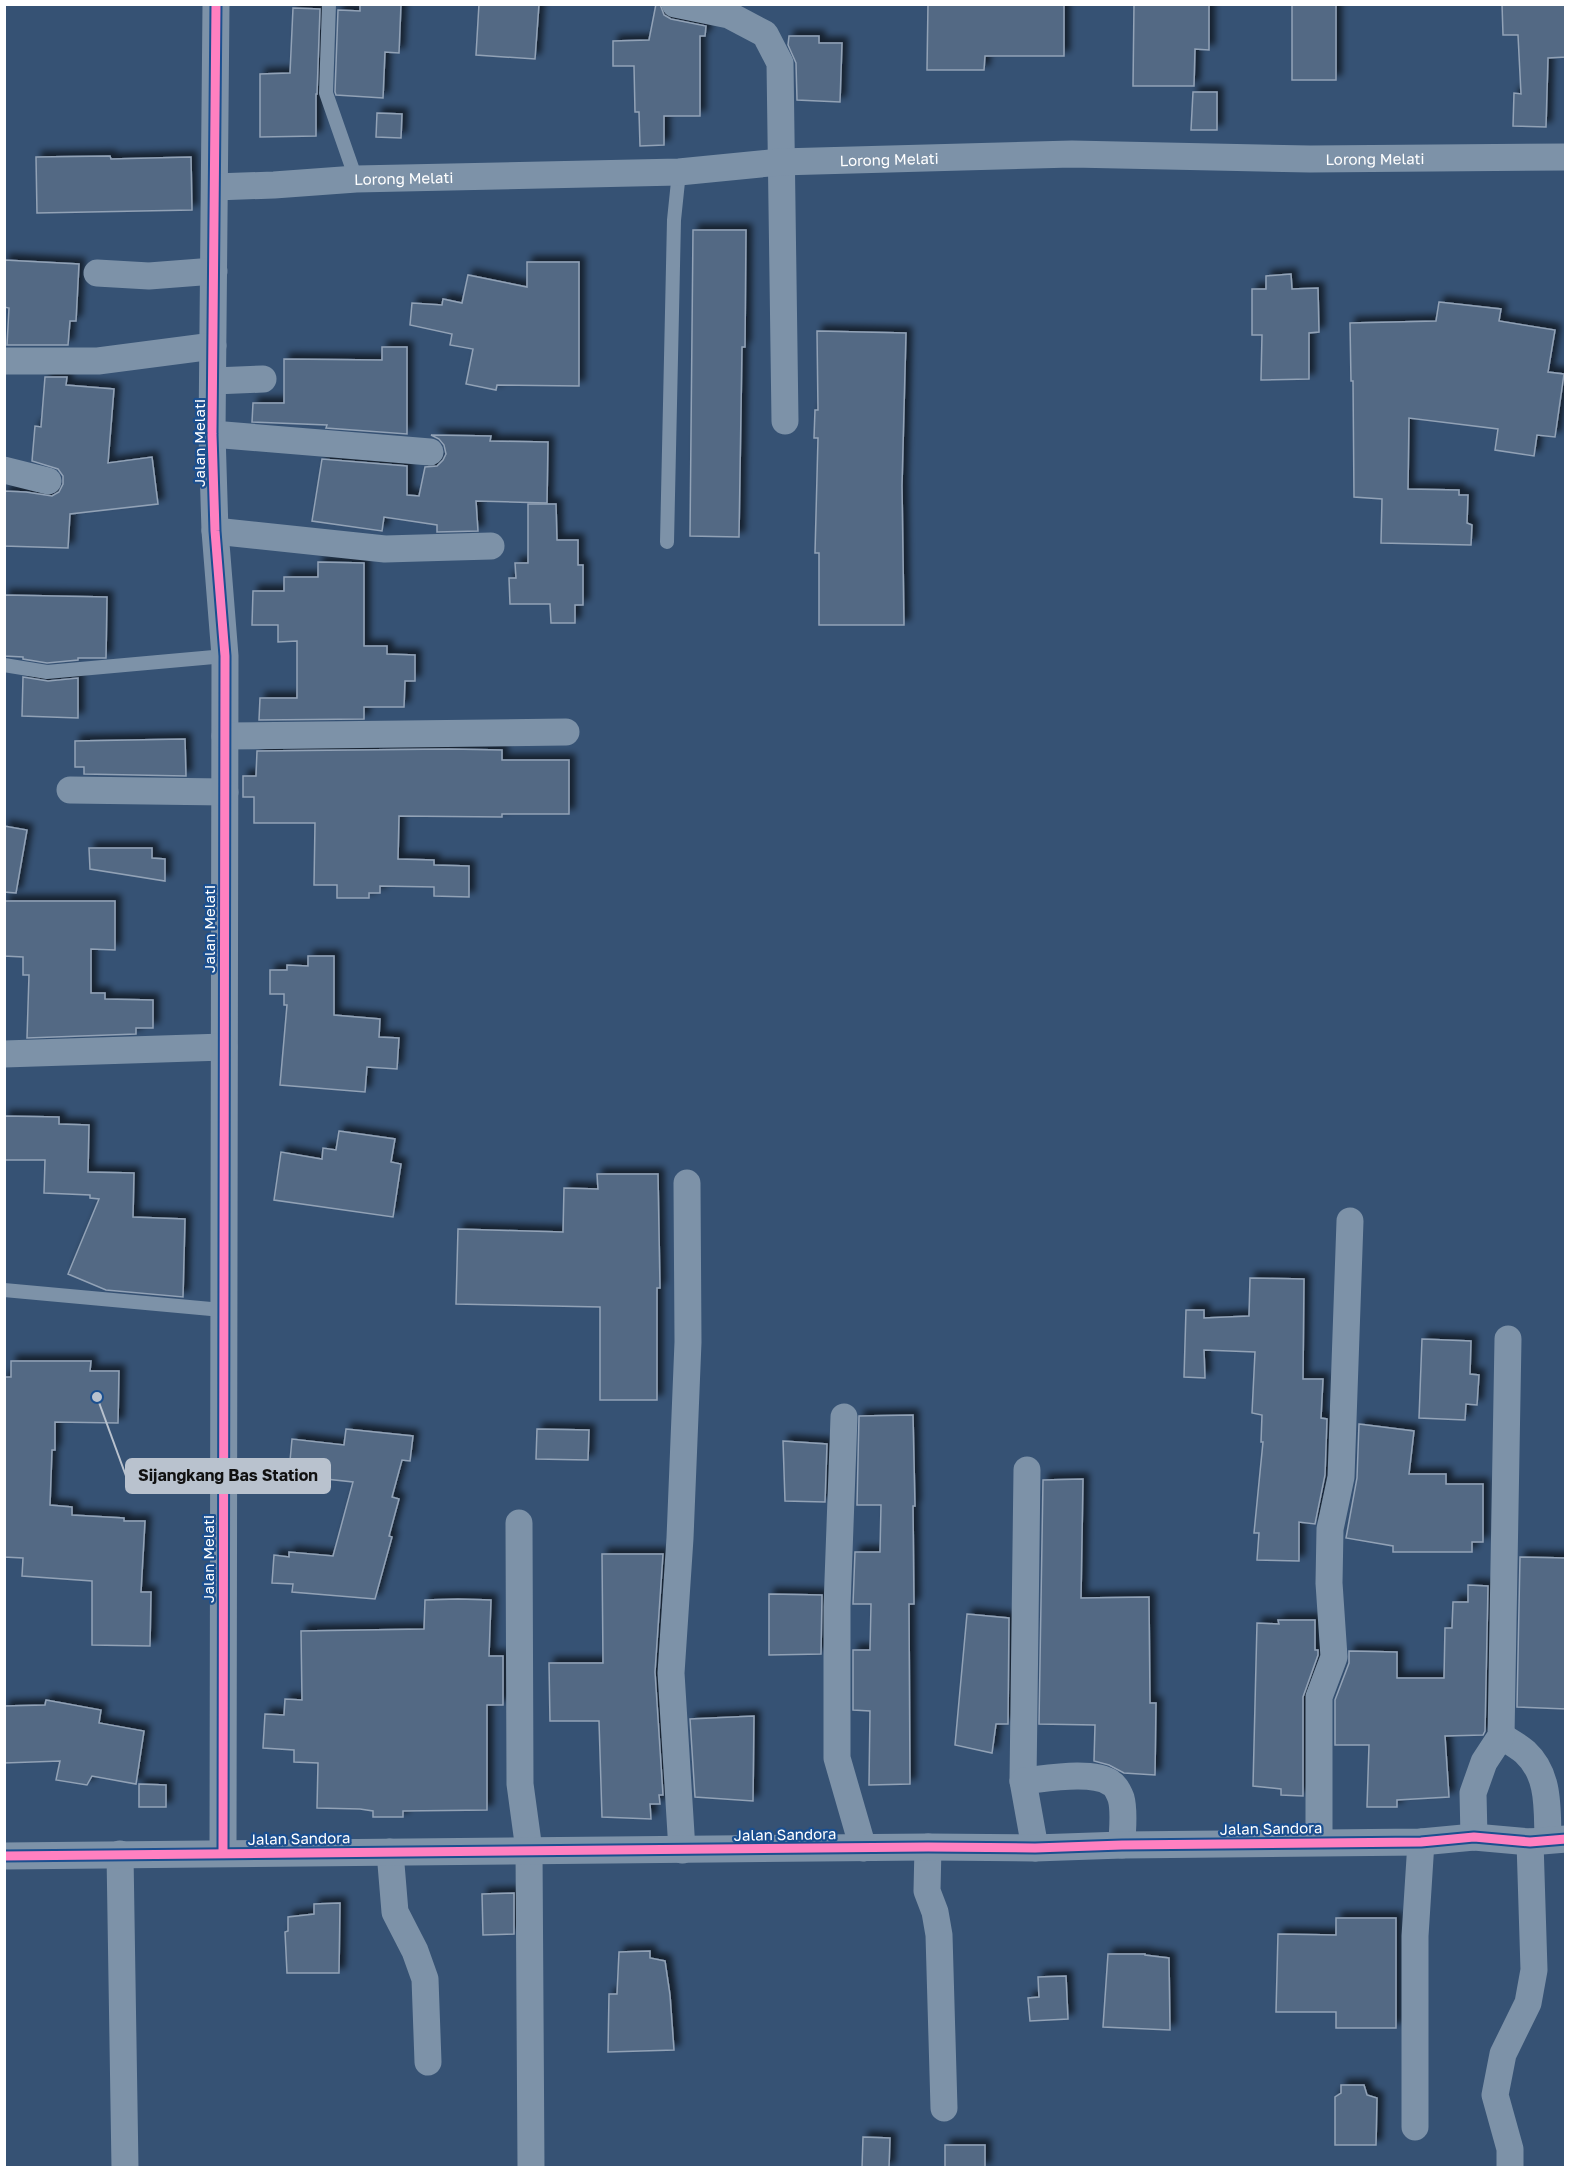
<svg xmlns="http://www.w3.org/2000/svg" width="1570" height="2172" viewBox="0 0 1570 2172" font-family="'Golos Text',sans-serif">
<defs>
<filter id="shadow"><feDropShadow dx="5.5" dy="-5.5" stdDeviation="3" flood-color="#0009"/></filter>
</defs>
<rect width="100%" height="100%" fill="#365274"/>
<g fill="#526984" stroke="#92a2b6" stroke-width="1.5" filter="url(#shadow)">
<polygon points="360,4 401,4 399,53 385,52 383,98 336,95 335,92 338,10 360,11"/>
<polygon points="479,4 539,4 535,59 476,55"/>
<polygon points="656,4 660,4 664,15 671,19 706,26 705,36 700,36 700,116 664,116 664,145 640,146 639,112 635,112 634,66 613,66 613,41 649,40"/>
<polygon points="928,4 1064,4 1064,56 985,56 984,70 927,70"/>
<polygon points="1134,4 1209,4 1209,50 1195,49 1194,86 1133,86"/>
<rect x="1292" y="4" width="44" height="76"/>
<polygon points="1502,4 1566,4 1566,57 1548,58 1546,127 1513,126 1514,93 1521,94 1518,35 1503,35"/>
<polygon points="293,8 320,9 317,94 316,94 316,136 260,137 260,74 290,73"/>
<polygon points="789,36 819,36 819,43 842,43 840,102 797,100 796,63 788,45"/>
<polygon points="1193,92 1217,92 1217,130 1191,130"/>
<polygon points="377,113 402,114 401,138 376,137"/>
<polygon points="110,156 111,159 191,157 192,210 37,213 36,157"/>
<polygon points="693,230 746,230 745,347 742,347 739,537 690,536"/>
<polygon points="4,260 79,264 76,321 70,321 68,345 7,345 9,308 4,307"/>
<polygon points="527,262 579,262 579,386 497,385 496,390 466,384 473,349 450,345 452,334 410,325 412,303 442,305 443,299 462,303 468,275 527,287"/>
<polygon points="1291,274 1292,289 1318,288 1319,332 1309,333 1309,379 1261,380 1262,335 1252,335 1252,289 1266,289 1266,276"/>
<polygon points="1439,302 1501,309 1499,321 1555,330 1548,372 1564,374 1555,437 1537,435 1534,456 1495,450 1498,429 1409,418 1408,489 1459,490 1459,495 1468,495 1467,523 1472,525 1471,545 1381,543 1382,499 1354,497 1353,381 1351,381 1350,323 1436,321"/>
<polygon points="817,331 906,333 902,486 904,625 819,625 819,553 815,553 818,438 814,438 815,410 818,410"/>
<polygon points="382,347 407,347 407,434 326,428 327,425 252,422 253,403 284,403 284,359 382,360"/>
<polygon points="45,377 67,377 66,385 114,389 108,463 152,457 158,504 70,514 68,548 4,546 4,491 26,492 52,496 59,492 63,484 63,476 58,469 32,461 35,426 41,427"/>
<polygon points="431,435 491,436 490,441 548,442 547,503 476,501 478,531 437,532 437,525 384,517 382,531 312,521 322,459 407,466 407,495 419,496 425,467 437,466 443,460 446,454 444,445 439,439"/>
<polygon points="528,504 556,504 557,540 578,540 578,565 583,565 583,605 575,605 575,623 551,623 550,604 510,604 509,578 516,578 515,563 528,563"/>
<polygon points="318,562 364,563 364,646 387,646 387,654 415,655 415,681 405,681 404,707 364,707 364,719 259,720 260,698 297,698 297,641 278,642 278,625 252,625 253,591 284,591 284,577 318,577"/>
<polygon points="4,595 107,597 106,658 78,658 78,660 47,663 23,659 23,657 4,656"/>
<polygon points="23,677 48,681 78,678 78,718 22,716"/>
<polygon points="185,739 186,776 84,774 84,767 75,767 75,741"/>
<polygon points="449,749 502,750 502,760 569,760 569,814 502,814 502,817 399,816 398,859 434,860 434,865 469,866 469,897 434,896 434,887 380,886 380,893 369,893 369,898 337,898 337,885 314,885 315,823 254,823 254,797 243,797 243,776 256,776 257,751"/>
<polygon points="4,826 27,830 16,893 4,892"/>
<polygon points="89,848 152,848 152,858 165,859 165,881 90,869"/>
<polygon points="4,901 115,901 115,950 91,949 91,993 105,993 105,999 153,1000 153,1028 136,1028 136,1034 27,1038 29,975 23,975 23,957 4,956"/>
<polygon points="308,956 334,956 334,1015 380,1019 379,1037 399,1038 397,1069 367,1067 365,1092 280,1085 287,1005 284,1005 284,994 270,994 270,970 287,970 287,965 308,966"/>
<polygon points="4,1116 59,1117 59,1124 89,1125 88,1172 134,1173 133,1217 185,1219 183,1297 106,1290 68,1274 99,1199 90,1198 90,1195 44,1193 45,1160 4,1160"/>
<polygon points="339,1131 395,1139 391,1162 401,1164 393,1217 274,1200 281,1152 322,1159 323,1148 336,1150"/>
<polygon points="597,1174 658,1174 660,1288 657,1288 657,1400 600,1400 600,1307 456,1304 458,1229 563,1232 564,1188 598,1189"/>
<polygon points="1250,1278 1304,1279 1303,1379 1323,1379 1321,1418 1327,1419 1325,1475 1315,1524 1299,1522 1299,1561 1257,1560 1259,1533 1254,1533 1263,1442 1261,1442 1262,1415 1252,1413 1255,1352 1204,1350 1205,1378 1184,1377 1186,1310 1204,1310 1204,1318 1249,1316"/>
<polygon points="1422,1339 1471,1341 1470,1374 1479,1375 1477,1405 1466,1404 1465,1420 1419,1418"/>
<polygon points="11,1361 91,1361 90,1371 119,1371 118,1423 55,1422 55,1450 52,1450 50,1505 72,1507 72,1515 124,1518 124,1521 145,1521 141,1592 151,1592 150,1646 92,1645 92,1581 22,1576 23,1558 4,1557 4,1377 11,1377"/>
<polygon points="913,1415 915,1506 913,1506 914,1604 909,1604 910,1784 869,1785 870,1711 853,1710 853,1650 870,1650 871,1604 853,1604 855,1552 880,1552 881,1505 857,1505 859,1416"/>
<polygon points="1359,1424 1414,1431 1409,1474 1446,1474 1446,1484 1483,1484 1483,1542 1472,1542 1472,1552 1393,1552 1393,1546 1346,1538 1357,1478"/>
<polygon points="346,1429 413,1436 410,1461 402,1460 392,1497 399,1499 389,1536 392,1537 375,1599 292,1592 293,1584 272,1583 274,1555 289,1557 289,1552 333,1556 353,1482 298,1476 299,1462 290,1461 292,1439 344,1445"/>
<polygon points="537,1429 589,1430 588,1460 536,1459"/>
<polygon points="783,1441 827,1444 825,1502 785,1501"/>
<polygon points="1083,1479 1081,1598 1149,1597 1150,1703 1156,1703 1155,1775 1124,1773 1109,1765 1094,1761 1095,1725 1039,1724 1043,1480"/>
<polygon points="602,1554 663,1554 655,1672 663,1795 659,1795 660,1804 650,1804 651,1819 602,1817 599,1721 550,1721 549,1663 603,1663"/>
<polygon points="1520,1557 1566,1558 1566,1709 1517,1707"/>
<polygon points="1468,1585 1488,1586 1485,1731 1483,1735 1445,1736 1449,1797 1397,1800 1397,1807 1367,1807 1369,1745 1335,1745 1335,1700 1349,1663 1349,1651 1397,1652 1397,1678 1444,1678 1445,1628 1452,1628 1453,1602 1468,1602"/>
<polygon points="769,1594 822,1595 821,1654 769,1655"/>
<polygon points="458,1599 491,1600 489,1656 503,1656 503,1705 487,1705 487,1810 403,1811 403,1817 373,1817 373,1811 360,1809 317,1808 318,1763 294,1762 294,1750 263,1748 265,1714 284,1715 285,1699 302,1700 301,1631 424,1629 425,1600"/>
<polygon points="967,1614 1009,1618 1008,1724 996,1724 992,1753 955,1745"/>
<polygon points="1278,1620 1315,1620 1315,1650 1318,1650 1318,1655 1303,1697 1303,1796 1281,1795 1281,1789 1253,1786 1257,1623 1279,1624"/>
<polygon points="46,1700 101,1710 99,1723 144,1731 136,1784 92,1776 87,1785 56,1780 60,1761 4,1763 4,1706 45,1705"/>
<polygon points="754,1716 753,1801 695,1797 690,1719"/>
<polygon points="139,1784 166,1785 166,1807 139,1807"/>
<polygon points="514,1893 514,1934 483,1935 482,1894"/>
<polygon points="340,1903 339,1973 287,1973 285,1932 288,1931 288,1917 314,1914 314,1904"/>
<polygon points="1336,1918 1396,1918 1396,2028 1336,2028 1336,2012 1276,2012 1278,1934 1336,1935"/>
<polygon points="650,1951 650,1958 665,1961 670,1995 674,2050 608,2052 609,1994 617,1994 619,1952"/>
<polygon points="1108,1954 1145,1954 1145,1955 1169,1958 1170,2030 1103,2027"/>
<polygon points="1066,1976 1068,2019 1030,2021 1028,1998 1039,1997 1038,1977"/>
<polygon points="1341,2085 1364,2085 1367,2095 1377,2098 1376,2145 1335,2145 1335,2097 1341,2093"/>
<polygon points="863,2137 890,2138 889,2168 862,2168"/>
<rect x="945" y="2145" width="40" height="23"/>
</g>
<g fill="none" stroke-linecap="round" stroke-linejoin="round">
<g stroke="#7d92a8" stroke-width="14">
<polyline points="329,4 326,93 356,179"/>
<polyline points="667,542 674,220 679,172"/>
<polyline points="4,665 47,672 225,656"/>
<polyline points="4,1290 222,1310"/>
</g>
<g stroke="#7d92a8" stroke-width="27">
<polyline points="216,4 212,434 215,531 225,656 223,1853"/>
<polyline points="675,4 729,15 765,34 780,63 785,421"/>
<path id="s1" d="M215 187 274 185 356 179 679 172 780 162 1072 154 1310 159 1566 157"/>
<polyline points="97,273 149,276 214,271"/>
<polyline points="4,361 98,361 213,346"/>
<polyline points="214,381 263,379"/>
<polyline points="212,434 430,452"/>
<polyline points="4,470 48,481"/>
<polyline points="215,531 385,549 491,546"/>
<polyline points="225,736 566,732"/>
<polyline points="70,790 225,792"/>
<polyline points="4,1054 224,1047"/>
<polyline points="844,1417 837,1607 837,1758 863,1848"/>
<polyline points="519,1523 520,1784 529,1850 531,2168"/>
<path d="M1501 1736C1509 1741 1518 1746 1525 1752 1550 1775 1547 1808 1548 1839"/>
<polyline points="1023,1781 1027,1470"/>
<polyline points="1474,1837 1473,1793 1484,1762 1501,1736 1508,1339"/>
<polyline points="1319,1842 1319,1697 1334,1657 1329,1583 1330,1529 1341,1477 1350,1221"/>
<polyline points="928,1847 927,1891 935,1912 939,1935 944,2108"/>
<path d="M1035 1848 1023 1781C1045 1779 1092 1770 1111 1783 1116 1786 1119 1793 1121 1798 1125 1812 1122 1830 1122 1845"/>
<polyline points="682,1850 671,1673 680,1538 688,1342 687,1183"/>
<polyline points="390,1852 395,1912 415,1951 425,1979 428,2062"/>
<polyline points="120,1854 125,2168"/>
<polyline points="4,1856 928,1847 1035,1848 1122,1845 1421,1842 1474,1837 1530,1842 1566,1839"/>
<polyline points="1415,2127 1415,1936 1421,1842"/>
<polyline points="1510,2168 1510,2149 1495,2095 1503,2054 1528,2003 1534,1970 1530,1842"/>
</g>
<g stroke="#1b4f8f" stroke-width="13">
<g id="cycleway">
<polyline points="216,4 212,434 215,531 225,656 223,1853"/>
<polyline points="4,1856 928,1847 1035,1848 1122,1845 1421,1842 1474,1837 1530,1842 1566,1839"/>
</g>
</g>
<use href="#cycleway" stroke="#ff80c0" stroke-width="9"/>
</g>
<g text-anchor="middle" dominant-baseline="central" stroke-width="4.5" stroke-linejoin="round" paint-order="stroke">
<g font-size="15" fill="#fff" stroke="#1b4f8f">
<text stroke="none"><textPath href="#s1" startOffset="1161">Lorong Melati</textPath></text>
<text stroke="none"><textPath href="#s1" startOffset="675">Lorong Melati</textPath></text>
<text stroke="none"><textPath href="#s1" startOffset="189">Lorong Melati</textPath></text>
<text transform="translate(199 443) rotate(-90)">Jalan Melati</text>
<text transform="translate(209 929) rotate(-90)">Jalan Melati</text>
<text transform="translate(208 1559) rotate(-90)">Jalan Melati</text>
<text transform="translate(1271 1828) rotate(-1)">Jalan Sandora</text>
<text transform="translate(785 1834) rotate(-1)">Jalan Sandora</text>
<text transform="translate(299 1838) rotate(-1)">Jalan Sandora</text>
</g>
</g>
<path fill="none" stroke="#b9c2ce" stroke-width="2" d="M97 1397L126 1476"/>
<circle fill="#b9c2ce" stroke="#1b4f8f" stroke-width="2" cx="97" cy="1397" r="6"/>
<rect fill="#b9c2ce" stroke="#b9c2ce" stroke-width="2" x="126" y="1459" width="204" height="34" rx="6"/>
<g font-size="16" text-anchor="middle" font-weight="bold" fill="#111">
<text x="228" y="1481">Sijangkang Bas Station</text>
</g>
<rect width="1570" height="2172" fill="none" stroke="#ffffff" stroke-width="12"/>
</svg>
